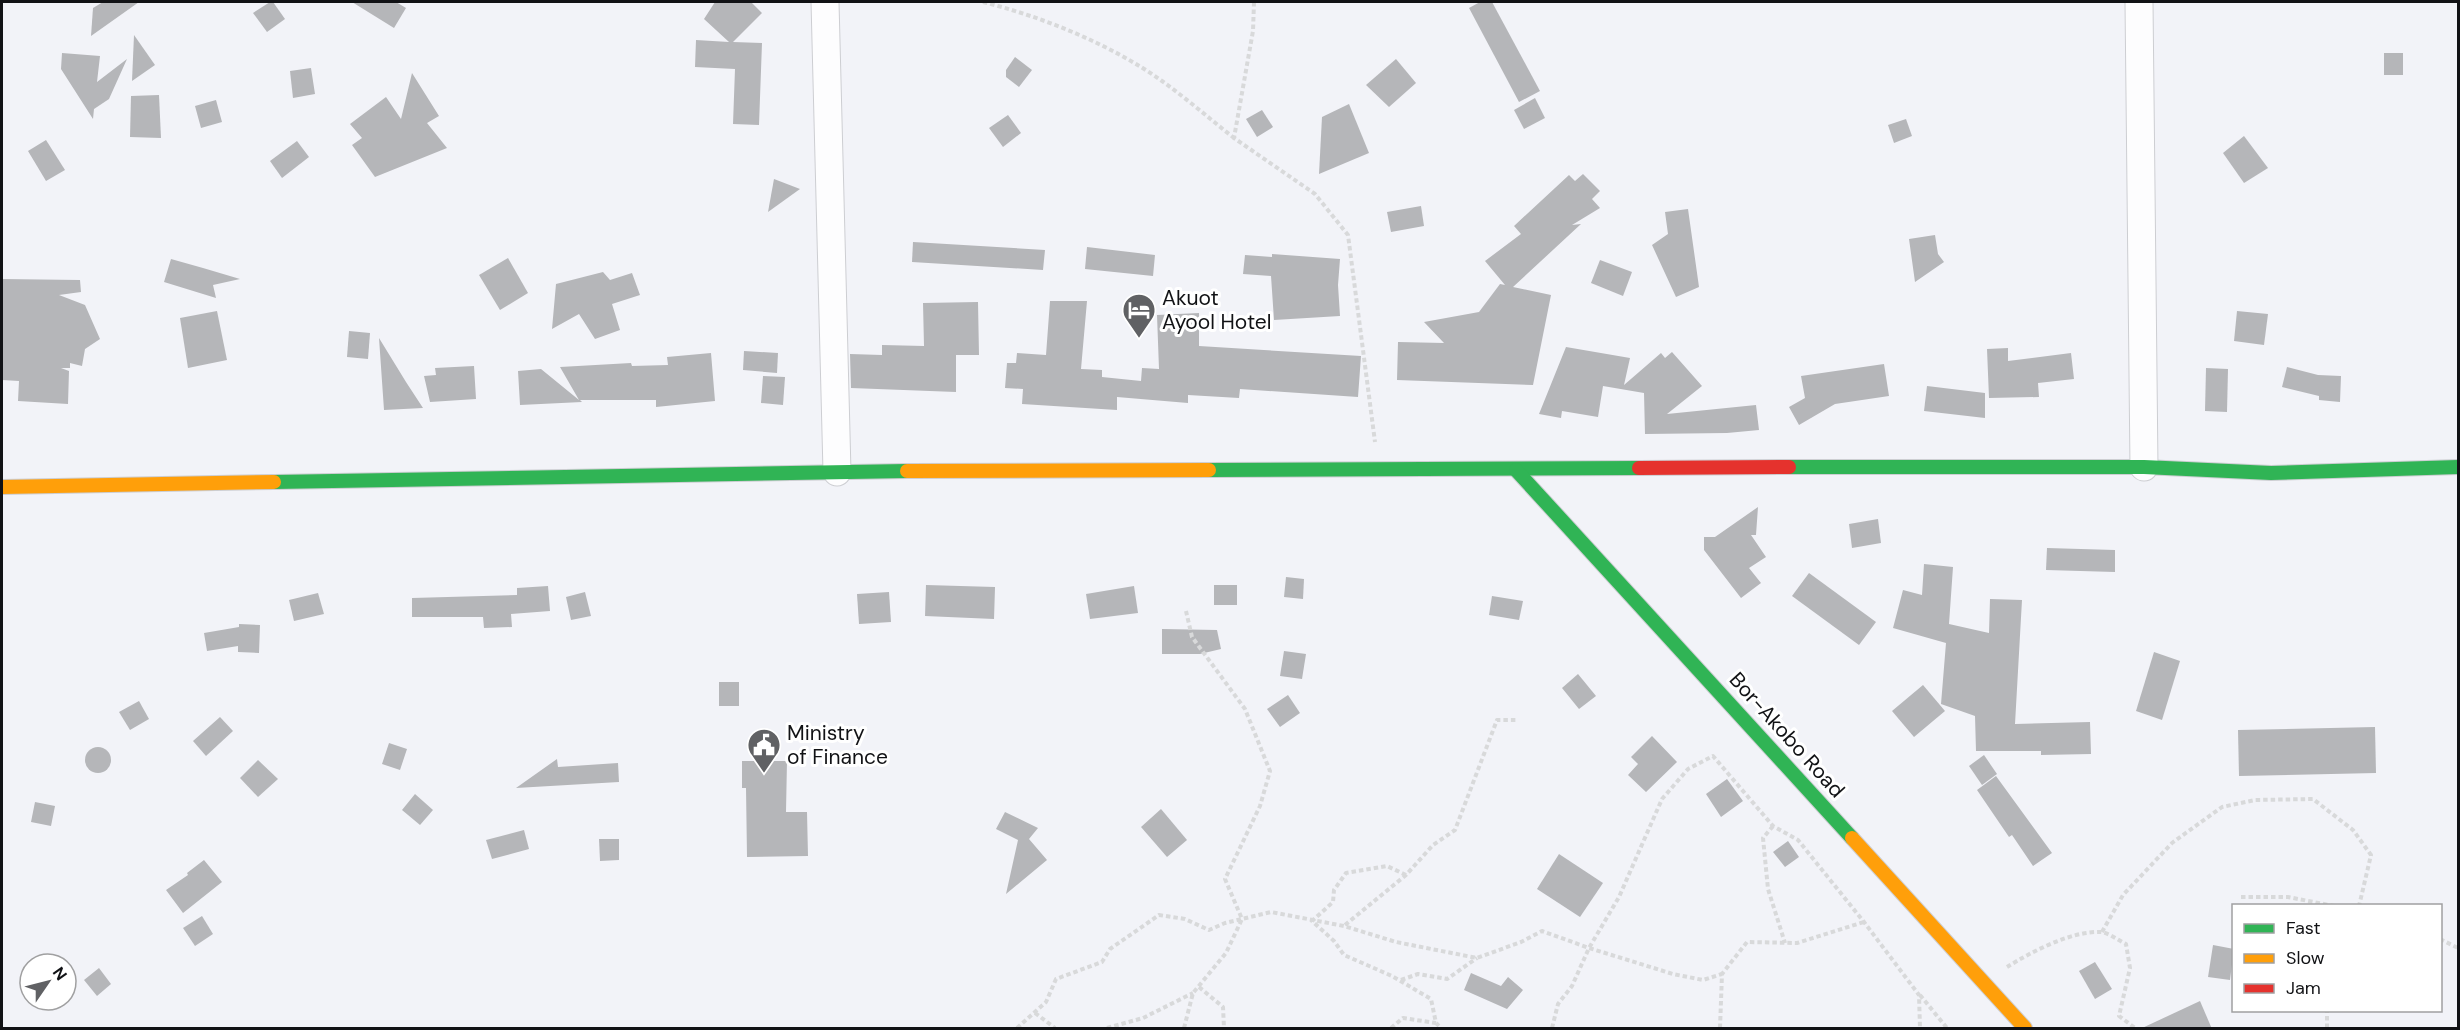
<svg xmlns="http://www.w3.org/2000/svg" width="2460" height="1030" viewBox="0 0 2460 1030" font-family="'DM Sans',sans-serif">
<rect width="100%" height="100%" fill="#f2f3f8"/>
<g fill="#b5b6b9">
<polygon points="103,2 139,2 91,36 93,8"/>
<polygon points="270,2 273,2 285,19 267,32 253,13"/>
<polygon points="352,2 396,2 406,8 394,28"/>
<polygon points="715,2 751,2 762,13 733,42 762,43 759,125 733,124 735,69 695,67 696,40 729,42 704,19"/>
<polygon points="1480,2 1492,2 1540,91 1519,102 1469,8"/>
<polygon points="134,35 155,65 132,81"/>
<polygon points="62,53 100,56 97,82 127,59 109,99 94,109 93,119 61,69"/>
<rect x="2384" y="53" width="19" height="22"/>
<polygon points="1015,57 1032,70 1019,87 1006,77 1006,70"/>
<polygon points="1396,59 1416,83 1389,107 1366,85"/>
<polygon points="311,68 315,94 293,98 290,71"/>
<polygon points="412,73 439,116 427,123 447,148 375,177 352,145 362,138 350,124 386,97 401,119"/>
<polygon points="159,95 161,138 130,137 131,96"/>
<polygon points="1535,98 1545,118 1524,129 1514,110"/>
<polygon points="216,100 222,122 201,128 195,106"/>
<polygon points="1349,104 1369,153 1319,174 1322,117"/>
<polygon points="1262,110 1273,127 1257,137 1246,119"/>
<polygon points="1008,115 1021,133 1003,147 989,128"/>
<polygon points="1906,119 1912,136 1894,143 1888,125"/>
<polygon points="2244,136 2268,168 2244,183 2223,153"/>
<polygon points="46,140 65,170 46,181 28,151"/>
<polygon points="297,141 309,157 282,178 270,161"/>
<polygon points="1583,174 1600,191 1592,199 1600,208 1572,225 1581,224 1513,287 1551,295 1533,385 1397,380 1398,342 1444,343 1424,322 1479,312 1500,284 1505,285 1485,261 1521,234 1514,226 1569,175 1575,181"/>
<polygon points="774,179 800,189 768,212"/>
<polygon points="1421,206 1424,226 1391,232 1387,212"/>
<polygon points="1688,209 1699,287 1676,297 1652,245 1668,234 1665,212"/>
<polygon points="1935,235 1938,254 1944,262 1915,282 1909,239"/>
<polygon points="913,242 1045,250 1043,270 912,262"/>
<polygon points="1087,247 1155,255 1153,276 1085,269"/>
<polygon points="1272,254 1340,259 1338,285 1340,316 1274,320 1271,276 1243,274 1245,255 1272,257"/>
<polygon points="508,258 528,293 500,310 479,275"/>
<polygon points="171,259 203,268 240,279 213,285 216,298 164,282"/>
<polygon points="1600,260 1632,272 1623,296 1591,283"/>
<polygon points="603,272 610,280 632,273 640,295 612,304 620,330 595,339 579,314 552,329 556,284"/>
<polygon points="2,279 80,280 81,292 59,295 85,305 100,339 85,349 82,366 70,363 70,368 61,368 69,371 68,404 18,401 19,381 2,380"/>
<polygon points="1050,301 1087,301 1081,369 1102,370 1102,377 1141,381 1142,368 1159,369 1157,315 1199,313 1199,346 1361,356 1358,397 1240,389 1239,398 1188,395 1188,403 1117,397 1117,410 1022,404 1023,389 1005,388 1007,363 1016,363 1017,353 1046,355"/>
<polygon points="978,302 979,355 956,355 956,392 851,388 850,354 882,355 882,345 924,346 923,303"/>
<polygon points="217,311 227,360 188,368 180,318"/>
<polygon points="2237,311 2268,314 2264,345 2234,341"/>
<polygon points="349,331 370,333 368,359 347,357"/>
<polygon points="379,338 406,382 423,408 384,410"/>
<polygon points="1566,347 1630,358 1624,385 1661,353 1665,358 1672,352 1702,386 1667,414 1756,405 1759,430 1727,433 1645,434 1644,393 1603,386 1598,417 1562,411 1561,418 1539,414"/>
<polygon points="2008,348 2008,361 2071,353 2074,379 2038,383 2039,397 1989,398 1987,349"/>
<polygon points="744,351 778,353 777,373 743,370"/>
<polygon points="711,353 715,401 656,407 656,400 580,400 582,402 520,405 518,371 541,369 579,400 560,367 631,363 632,366 668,365 667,357"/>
<polygon points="1884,364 1889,396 1835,404 1799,425 1789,407 1805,398 1801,376"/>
<polygon points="474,366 476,399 430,402 424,376 436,375 435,368"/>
<polygon points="2287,367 2318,375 2341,376 2340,402 2319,400 2319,396 2282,387"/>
<polygon points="2206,368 2228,369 2227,412 2205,411"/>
<polygon points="763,376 785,377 783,405 761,403"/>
<polygon points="1927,386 1985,393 1985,418 1924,411"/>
<polygon points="1758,507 1756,535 1751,535 1766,557 1749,568 1761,583 1741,598 1704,550 1704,537 1715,537"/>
<polygon points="1878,519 1881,543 1852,548 1849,524"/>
<polygon points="2047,548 2115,550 2115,572 2046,570"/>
<polygon points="1924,564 1953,567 1949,624 1989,633 1990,599 2022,600 2015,724 2090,722 2091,754 2041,755 2041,751 1976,751 1975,716 1941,704 1946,643 1893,628 1903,590 1922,595"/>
<polygon points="1809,573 1876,622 1859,645 1792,596"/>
<polygon points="1286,577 1304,579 1303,599 1284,597"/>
<polygon points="926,585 995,587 994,619 925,616"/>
<rect x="1214" y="585" width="23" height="20"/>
<polygon points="548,586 550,611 511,614 512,627 484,628 483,617 412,617 412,598 517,595 517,588"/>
<polygon points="1134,586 1138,613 1090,619 1086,594"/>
<polygon points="585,592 591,616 571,620 566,597"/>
<polygon points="889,592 891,622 859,624 857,594"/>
<polygon points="318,593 324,614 294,621 289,600"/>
<polygon points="1492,596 1523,601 1519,620 1489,615"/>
<polygon points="239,624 260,625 259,653 238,652 238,646 207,651 204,633 239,627"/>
<polygon points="1162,629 1217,630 1221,649 1200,654 1162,654"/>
<polygon points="1284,651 1306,654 1302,679 1280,676"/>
<polygon points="2154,652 2180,661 2162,720 2136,711"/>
<polygon points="1578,674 1596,696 1579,709 1562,688"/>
<rect x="719" y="682" width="20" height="24"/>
<polygon points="1923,685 1945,711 1914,737 1892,711"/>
<polygon points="1288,695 1300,713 1280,727 1267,709"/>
<polygon points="139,701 149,719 130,730 119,712"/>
<polygon points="220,717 233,731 206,756 193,741"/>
<polygon points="2375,727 2376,773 2239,776 2238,730"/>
<polygon points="1652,736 1677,762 1646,792 1628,775 1638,764 1631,757"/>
<polygon points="389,743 407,749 400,770 382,764"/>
<circle cx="98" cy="760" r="13"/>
<polygon points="1984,755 1997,774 1982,785 1969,766"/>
<polygon points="557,759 558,767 618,763 619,782 516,788"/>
<polygon points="258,760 278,779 258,797 240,778"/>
<polygon points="742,761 787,761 786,812 807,812 808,856 747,857 746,788 742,788"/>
<polygon points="1996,776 2052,853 2033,866 2012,835 2009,837 1977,790"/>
<polygon points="1727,779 1743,801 1721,817 1706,794"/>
<polygon points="415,794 433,810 420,825 402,810"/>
<polygon points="35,802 55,806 51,826 31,822"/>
<polygon points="1161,809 1187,840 1167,857 1141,827"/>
<polygon points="1005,812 1038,828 1029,839 1047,860 1006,894 1018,840 996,829"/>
<polygon points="524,830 529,849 492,859 486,840"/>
<polygon points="599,839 619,839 619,860 600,861"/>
<polygon points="1788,841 1799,857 1785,867 1773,852"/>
<polygon points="1559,854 1603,883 1580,917 1537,889"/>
<polygon points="204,860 222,882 183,913 166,890 188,875 187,873"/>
<polygon points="202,916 213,934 195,946 183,928"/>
<polygon points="2213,945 2234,949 2230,980 2208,977"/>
<polygon points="2095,962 2112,989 2095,999 2079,971"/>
<polygon points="99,968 111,984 97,996 84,980"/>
<polygon points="1471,973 1501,986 1508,977 1523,990 1507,1009 1464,990"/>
<polygon points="2200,1001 2212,1029 2140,1029"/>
</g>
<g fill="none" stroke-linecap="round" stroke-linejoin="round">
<g stroke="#cdced2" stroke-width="29">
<g id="street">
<polyline points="825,2 837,472"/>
<polyline points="2139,2 2144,467"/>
</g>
</g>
<g stroke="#cdced2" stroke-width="16">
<g id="fast">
<polyline points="1789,467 2144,467 2271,473 2458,467"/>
<polyline points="1209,470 1639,468"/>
<polyline points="1516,470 1852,838"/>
<polyline points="274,482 907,471"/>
</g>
</g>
<g stroke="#cdced2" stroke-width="16">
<g id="slow">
<polyline points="907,471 1209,470"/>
<polyline points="2,487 274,482"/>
<polyline points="1852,838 2025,1028"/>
</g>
</g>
<g stroke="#cdced2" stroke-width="16">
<polyline id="jam" points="1639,468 1789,467"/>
</g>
<g stroke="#d8d9da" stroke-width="4" stroke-dasharray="4.5 3" stroke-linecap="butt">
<path d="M983 2C1043 17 1112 45 1162 81 1187 99 1210 119 1234 138"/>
<polyline points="1254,2 1253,31 1234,138 1315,194 1348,235 1375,442"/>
<polyline points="1773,826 1763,838 1768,889 1785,943"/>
<polyline points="1406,875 1387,866 1346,873 1334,890 1333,902 1312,921 1334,941 1344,955 1392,976 1431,999 1436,1023 1441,1028"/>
<polyline points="2241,897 2288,897 2334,906"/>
<polyline points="1345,925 1406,875 1433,845 1455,830 1497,720 1516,720"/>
<polyline points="2102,932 2123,895 2172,843 2222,807 2255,800 2313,799 2353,830 2371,855 2359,906"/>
<polyline points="2440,939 2458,948"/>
<path d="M2007 967C2031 952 2071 931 2100 932 2108 932 2119 941 2126 944L2130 968 2119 1016 2135 1028"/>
<polyline points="1401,980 1418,974 1447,979 1477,958"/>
<polyline points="1199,987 1223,1007 1224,1028"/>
<polyline points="1920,995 1947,1028"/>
<polyline points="1035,1013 1055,1028"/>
<polyline points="1017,1028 1046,1002 1056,979 1102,962 1110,949 1159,915 1185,919 1209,930 1225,923 1271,912 1344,926 1396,942 1477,958 1521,942 1542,931 1589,948 1673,974 1703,980 1722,974"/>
<polyline points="1107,1028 1143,1018 1193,993"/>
<polyline points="1184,1028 1193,993 1226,953 1242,919 1225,879 1260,806 1270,771 1245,709 1192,637 1186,611"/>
<polyline points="1391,1028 1403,1018 1436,1023"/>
<polyline points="1552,1028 1558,1004 1572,986 1589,948 1619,897 1662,799 1688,769 1713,756 1773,826 1798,840 1864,922 1919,995 1920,1028"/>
<polyline points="1720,1028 1722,974 1747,942 1797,943 1864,922"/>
<polyline points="2327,1028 2327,1010"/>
</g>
<use href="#street" stroke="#fdfdfe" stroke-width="27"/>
<use href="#fast" stroke="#30b455" stroke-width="14"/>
<use href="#slow" stroke="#ff9f0a" stroke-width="14"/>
<use href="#jam" stroke="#e5322d" stroke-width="14"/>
</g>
<defs>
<g id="hotel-pin" transform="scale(1.725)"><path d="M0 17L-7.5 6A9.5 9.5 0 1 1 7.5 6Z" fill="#606164" stroke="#fff"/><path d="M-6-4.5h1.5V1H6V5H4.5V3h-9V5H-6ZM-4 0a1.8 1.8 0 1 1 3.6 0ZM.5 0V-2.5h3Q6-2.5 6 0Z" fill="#fff"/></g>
<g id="civic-pin" transform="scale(1.725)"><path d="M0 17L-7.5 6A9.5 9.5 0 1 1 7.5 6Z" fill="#606164" stroke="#fff"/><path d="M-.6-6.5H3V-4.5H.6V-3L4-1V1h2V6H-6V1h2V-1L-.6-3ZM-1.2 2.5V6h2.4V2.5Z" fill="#fff"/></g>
</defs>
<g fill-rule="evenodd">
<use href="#hotel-pin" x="1139" y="310"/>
<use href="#civic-pin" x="764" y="745"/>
</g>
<g text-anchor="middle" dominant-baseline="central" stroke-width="6" stroke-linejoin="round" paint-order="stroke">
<g font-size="21" fill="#111215" stroke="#fff" text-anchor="start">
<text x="1162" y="298">Akuot<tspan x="1162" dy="24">Ayool Hotel</tspan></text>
<text x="787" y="733">Ministry<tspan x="787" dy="24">of Finance</tspan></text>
</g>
<g font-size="21" fill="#111215" stroke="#fff">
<text transform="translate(1787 735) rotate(48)">Bor-Akobo Road</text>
</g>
</g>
<rect width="2460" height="1030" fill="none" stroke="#111215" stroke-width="6"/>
<rect x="2232" y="904" width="210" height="108" fill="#ffffff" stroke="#a0a0a1" stroke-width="1.5"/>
<rect x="2244" y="924" width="30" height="9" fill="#30b455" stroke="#a0a0a1" stroke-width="1.5"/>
<text x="2286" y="934" font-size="18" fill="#111215">Fast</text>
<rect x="2244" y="954" width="30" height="9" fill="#ff9f0a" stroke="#a0a0a1" stroke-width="1.5"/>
<text x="2286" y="964" font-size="18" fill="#111215">Slow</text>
<rect x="2244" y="984" width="30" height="9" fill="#e5322d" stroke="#a0a0a1" stroke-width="1.5"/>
<text x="2286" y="994" font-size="18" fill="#111215">Jam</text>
<g transform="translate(48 982) rotate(55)"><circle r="28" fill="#ffffff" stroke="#a0a0a1" stroke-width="1.5"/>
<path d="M0-4.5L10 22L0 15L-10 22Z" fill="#606164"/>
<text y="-9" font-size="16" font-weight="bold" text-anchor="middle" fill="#111215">N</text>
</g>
</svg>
